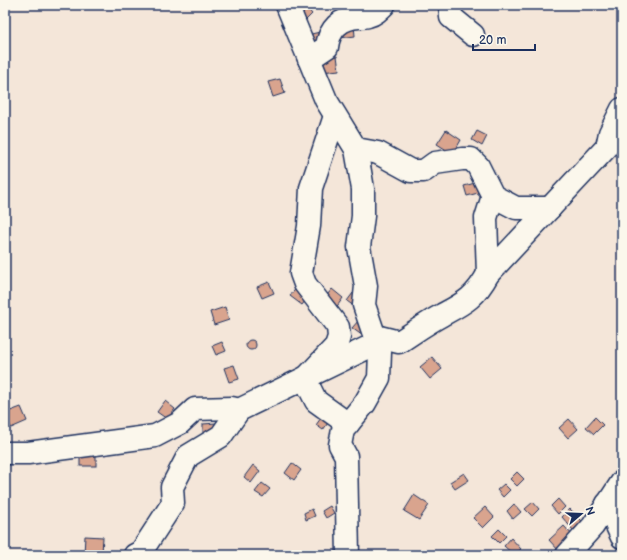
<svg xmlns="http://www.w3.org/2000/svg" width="627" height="560" viewBox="0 0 627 560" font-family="'Balsamiq Sans',sans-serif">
<rect width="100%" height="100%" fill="#f4e6d9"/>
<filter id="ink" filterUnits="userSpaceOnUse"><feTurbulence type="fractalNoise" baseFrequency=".025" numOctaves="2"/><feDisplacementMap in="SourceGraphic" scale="8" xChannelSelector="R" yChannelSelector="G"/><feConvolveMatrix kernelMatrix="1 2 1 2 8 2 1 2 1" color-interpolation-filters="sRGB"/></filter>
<g filter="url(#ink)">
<g fill="#d9a48e" stroke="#1b2f5e">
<polygon points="306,7 312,14 300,26 293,20"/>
<polygon points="354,25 355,36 340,38"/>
<polygon points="320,32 323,45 310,49 307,35"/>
<polygon points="337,56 339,70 322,72 321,58"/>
<polygon points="280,79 285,93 273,97 268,82"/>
<polygon points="446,130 461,140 453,154 437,144"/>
<polygon points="477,131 487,136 482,146 472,140"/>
<polygon points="475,183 478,193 467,196 464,186"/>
<polygon points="269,282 274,293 262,298 257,287"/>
<polygon points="297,287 309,296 302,305 290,296"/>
<polygon points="332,289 343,298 335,309 323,300"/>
<polygon points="353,293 361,299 355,307 347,301"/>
<polygon points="225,307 229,320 214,325 210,312"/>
<polygon points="359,320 363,336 352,328"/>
<circle cx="251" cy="345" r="5"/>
<polygon points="222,342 226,351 216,355 212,346"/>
<polygon points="432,357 442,369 430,379 420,367"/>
<polygon points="234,365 239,379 229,382 224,368"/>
<polygon points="165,401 175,409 167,419 157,412"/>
<polygon points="21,407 27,421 11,428 5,413"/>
<polygon points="323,415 330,420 323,430 316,425"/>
<polygon points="595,417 603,425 594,434 586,427"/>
<polygon points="569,419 578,429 568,438 559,428"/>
<polygon points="216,423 217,437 203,438 203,424"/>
<rect x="80" y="453" width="16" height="13"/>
<polygon points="292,463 301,470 294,480 285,473"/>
<polygon points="253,465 260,471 251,483 244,477"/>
<polygon points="517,472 524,479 517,486 510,479"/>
<polygon points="464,473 469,480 455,489 450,482"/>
<polygon points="262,483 270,489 263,497 255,492"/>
<polygon points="504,484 510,490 503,497 497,490"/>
<polygon points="414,495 429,505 419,520 404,511"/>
<polygon points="558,499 565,507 558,514 551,506"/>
<polygon points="533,502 539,509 532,516 525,509"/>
<polygon points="514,504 521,512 513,519 507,511"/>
<polygon points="330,506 334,513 326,518 322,511"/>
<polygon points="485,507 494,517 483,528 473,518"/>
<polygon points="312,509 315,516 306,520 304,513"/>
<polygon points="570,509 582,521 573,530 562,517"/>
<polygon points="564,526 574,537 559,551 549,540"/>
<polygon points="499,529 506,536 499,543 492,536"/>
<polygon points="85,536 103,537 102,554 84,554"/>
<polygon points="511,538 521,549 514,555 504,546"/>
</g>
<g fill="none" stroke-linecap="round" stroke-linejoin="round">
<g stroke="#1b2f5e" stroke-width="25">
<g id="minor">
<polyline points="287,5 326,100 356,149 363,189 363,216 359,247 366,286 364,305 380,352 379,378 365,403 343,430 340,445 346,456 348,555"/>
<polyline points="450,5 451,17 473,35"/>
<path d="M309 59 327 47C329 29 340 18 359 17 362 17 365 17 368 16 375 14 379 10 384 5"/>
<polyline points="335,116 311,188 309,226 301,273 305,284 338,327 339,337 336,346 305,379 316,401 348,424"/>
<polyline points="356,149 378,153 411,171 424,171 435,163 462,159 471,159 478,166 493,196 516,208 550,208"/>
<polyline points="488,274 486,218 493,196"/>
<path d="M375 336 399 342C413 333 427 323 442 315 464 303 475 298 488 274L607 147 610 133 622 109"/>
<polyline points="5,453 28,453 155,436 180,423 195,409 232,408 239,410"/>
<polyline points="607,504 622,537"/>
<polyline points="135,555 141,552 173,503 172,487 188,456 221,436 239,410 377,343"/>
<polyline points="567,555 593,526 622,482"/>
</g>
</g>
<use href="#minor" stroke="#fbf7ec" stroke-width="22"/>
</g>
</g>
<rect width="627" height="560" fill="none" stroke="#fbf7ec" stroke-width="20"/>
<rect x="10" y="10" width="607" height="540" fill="none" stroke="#1b2f5e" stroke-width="1.5" filter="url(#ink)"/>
<g transform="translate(581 514) rotate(71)" stroke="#fbf7ec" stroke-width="3" paint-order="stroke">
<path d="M0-3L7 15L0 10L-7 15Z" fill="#1b2f5e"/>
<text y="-6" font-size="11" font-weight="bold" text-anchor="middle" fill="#1b2f5e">N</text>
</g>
<path d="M473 44v6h62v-6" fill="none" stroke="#1b2f5e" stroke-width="2"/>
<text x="479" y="44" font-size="12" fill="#1b2f5e" stroke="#fbf7ec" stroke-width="3" paint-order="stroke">20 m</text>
</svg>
